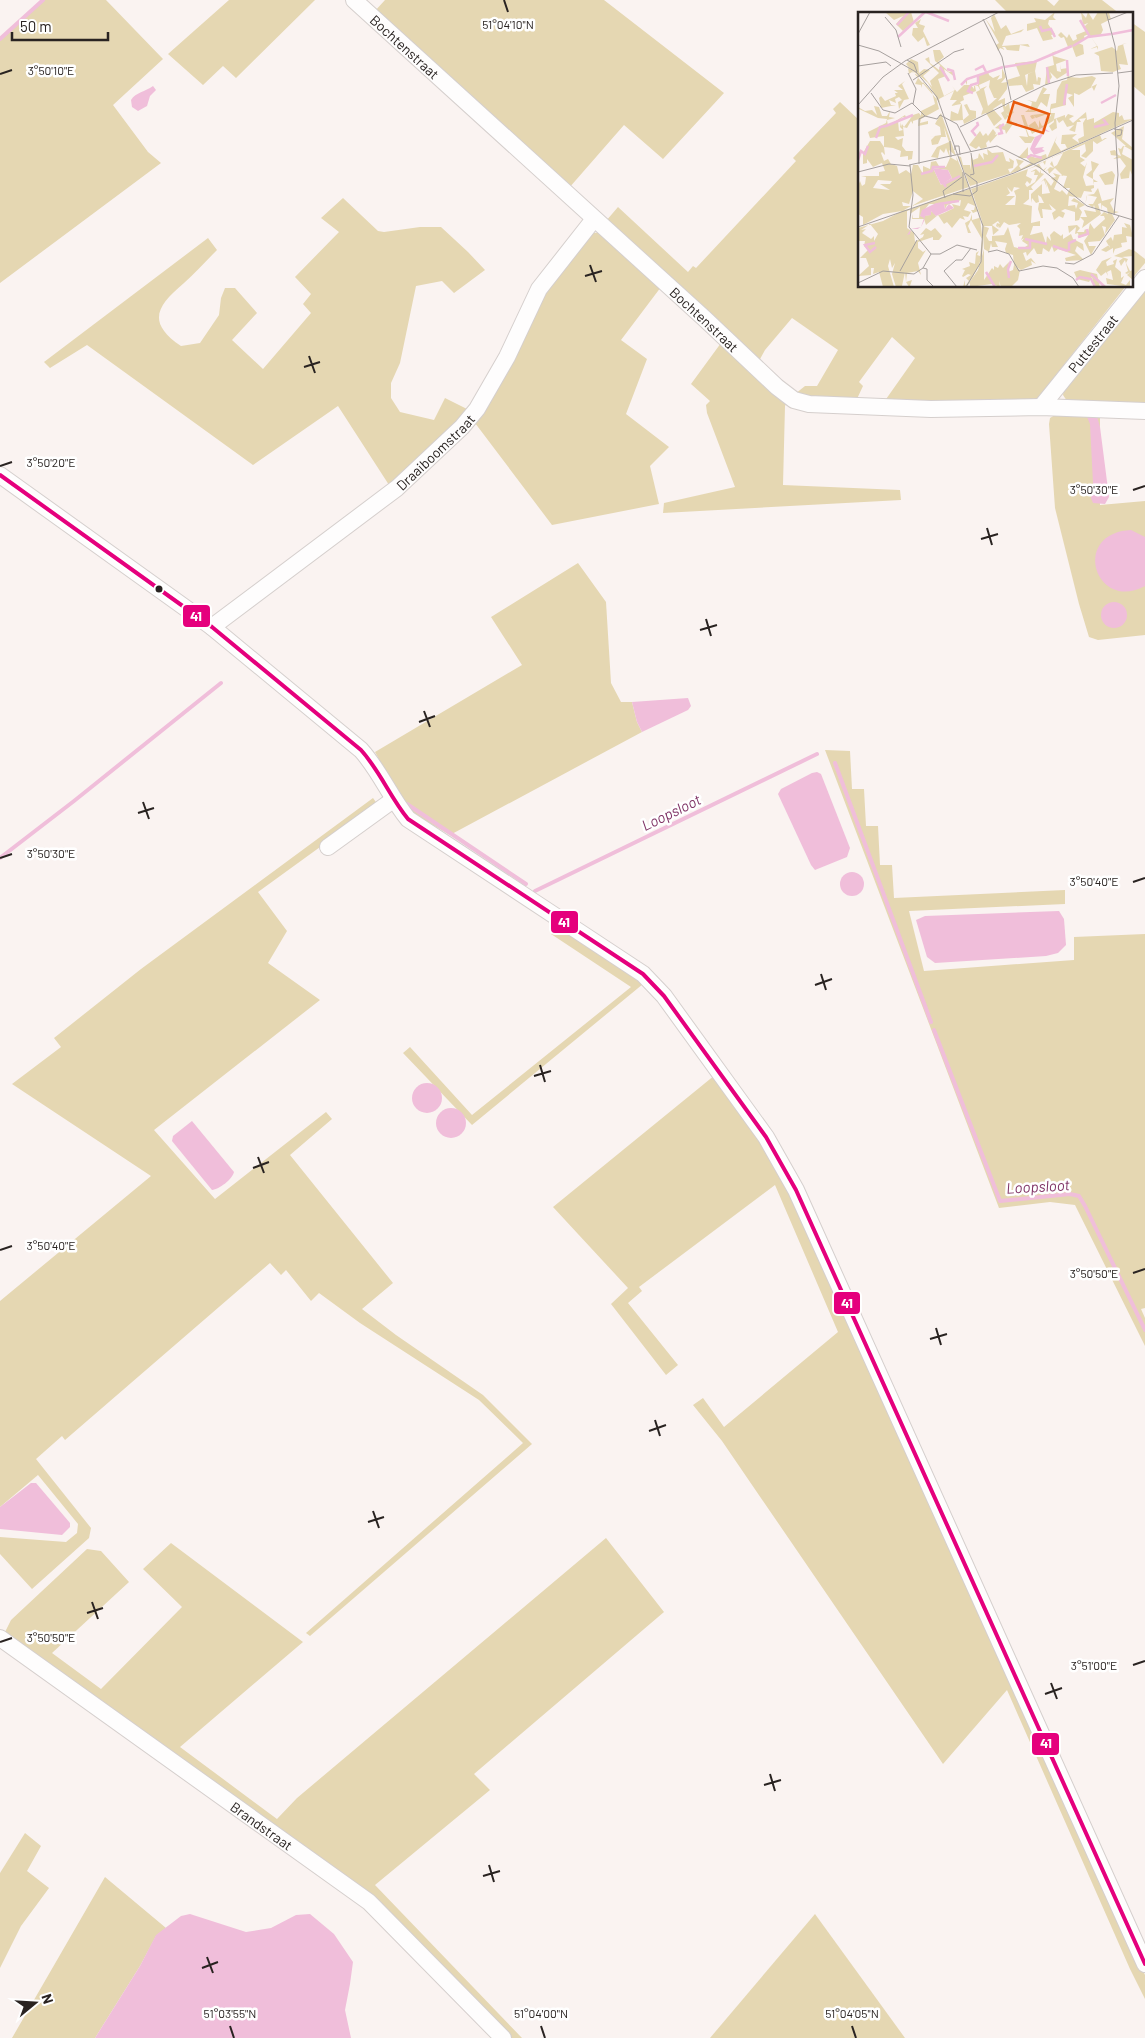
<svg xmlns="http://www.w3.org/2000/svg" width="1145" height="2038" viewBox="0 0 1145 2038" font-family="Barlow,sans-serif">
<rect width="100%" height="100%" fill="#faf3f1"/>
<g fill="#e5d7b2">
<polygon points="42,0 106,0 163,59 113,105 148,152 161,163 0,283 0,38"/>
<polygon points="229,0 315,0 236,78 223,66 203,85 168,54"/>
<polygon points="385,0 604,0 724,93 663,159 624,125 569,188 374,12"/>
<polygon points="995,0 1047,0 1054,6 1059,0 1102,0 1120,14 1009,14"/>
<polygon points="1131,22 1145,32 1145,96 1131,84"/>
<polygon points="840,102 859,120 859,286 1126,286 1037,399 884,402 915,358 892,337 859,382 863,386 856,401 806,399 795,394 805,386 817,386 838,350 792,318 765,350 759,361 606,221 618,207 688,272 693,266 696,268 796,161 793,158 836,113 833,109"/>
<path d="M343 198 378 231 384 232 420 227H441L468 252 485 270 454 293 442 281 416 286 400 363 391 383V398L400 412 434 420 445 398 469 410 389 485 338 406 253 465 87 345 50 368 44 362 208 238 217 250C206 261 195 273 184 283 157 306 146 322 181 346L200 343 219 315 221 298 225 288H235L257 313 232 340 263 369 311 313 303 304 311 294 295 277 339 232 321 218Z"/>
<polygon points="603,232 661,287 621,340 647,359 626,414 669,447 650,466 659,504 552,525 475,423 544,291 588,238 594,233"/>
<polygon points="1131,248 1145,259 1145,263 1131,280"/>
<polygon points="1145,290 1145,406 1067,401 1063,395 1064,389"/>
<polygon points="721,343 787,402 785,406 783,485 900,490 901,500 663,513 664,503 735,487 707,413 706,405 710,401 691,384"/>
<polygon points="1058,413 1100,413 1100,505 1145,501 1145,635 1098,640 1089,637 1079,604 1055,508 1049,424 1050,418"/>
<polygon points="578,563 606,602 611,683 621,702 632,702 637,722 642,732 450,835 414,814 397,792 375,752 522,665 491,617"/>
<polygon points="825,750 850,751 852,789 864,789 866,826 878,826 880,865 892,865 894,898 1065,890 1065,904 909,911 924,971 1074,960 1074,937 1145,934 1145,1308 1141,1309 1145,1318 1145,1346 1075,1205 1050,1202 999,1208"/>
<polygon points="373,798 378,805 258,892 287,931 268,963 320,1000 154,1130 215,1199 326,1112 332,1119 290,1155 393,1283 362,1309 396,1335 483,1395 532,1444 310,1636 306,1633 523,1443 479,1400 360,1323 319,1293 311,1301 286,1270 281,1275 270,1263 65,1440 62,1436 36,1459 91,1528 89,1538 32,1589 0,1554 0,1537 66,1542 77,1533 78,1524 38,1475 0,1507 0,1301 151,1176 12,1084 61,1047 54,1038 141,969"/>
<polygon points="558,927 643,984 472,1125 403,1053 410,1047 472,1115 631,987 551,934"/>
<polygon points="715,1075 770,1152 1145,1975 1145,1999 1130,1969 1007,1690 943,1764 722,1441 693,1405 703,1398 724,1427 838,1332 775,1185 639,1287 642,1291 628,1303 678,1365 666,1375 611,1304 628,1288 553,1207"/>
<polygon points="606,1538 664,1612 474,1774 490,1790 375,1885 522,2038 511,2038 437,1963 5,1632 11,1620 87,1549 101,1551 129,1582 52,1653 101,1689 182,1607 143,1569 171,1543 303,1642 180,1747 277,1819 297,1798"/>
<polygon points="25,1833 41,1846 27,1871 49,1888 21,1926 0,1968 0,1873"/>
<polygon points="105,1877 166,1928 156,1936 140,1966 95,2038 12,2038"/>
<polygon points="815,1914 905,2038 710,2038"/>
</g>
<g fill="#f0beda">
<path d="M153 86 156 90 150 96 147 106 138 111 132 107 131 100C136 92 145 92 153 86Z"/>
<polygon points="1096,413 1100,427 1109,497 1105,504 1093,503 1091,498 1093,483 1090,424 1087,417"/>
<path d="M1131 530 1145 537V586C1095 613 1070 533 1131 530Z"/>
<circle cx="1114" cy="615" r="13"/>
<polygon points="688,698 691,706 688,710 642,732 637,722 632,702"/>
<polygon points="817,772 821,774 850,848 847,857 815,870 811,865 778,794 781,789 812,773"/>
<circle cx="852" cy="884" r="12"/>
<polygon points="1059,911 1064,919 1066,945 1058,953 1046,956 935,963 927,957 916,920 925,916"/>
<circle cx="427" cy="1098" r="15"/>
<circle cx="451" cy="1123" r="15"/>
<path d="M192 1121 234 1172C232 1180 219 1189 212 1190L172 1141 173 1136Z"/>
<polygon points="31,1483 36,1483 70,1523 70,1527 62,1535 0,1529 0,1507"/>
<polygon points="190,1914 246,1932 271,1928 296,1915 310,1914 334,1934 353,1962 350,1984 345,2010 351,2038 95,2038 140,1966 156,1935 181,1916"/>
</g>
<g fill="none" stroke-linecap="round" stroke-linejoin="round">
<g stroke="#f0beda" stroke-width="4">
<polyline points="0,39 43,0"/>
<polyline points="835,763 931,1022"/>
<polyline points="407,804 526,884"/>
<polyline points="0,858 74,801 221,683"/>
<polyline points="535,891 817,754"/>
<polyline points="934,1030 1000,1201 1070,1194 1079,1196 1085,1206 1145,1330"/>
</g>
<g stroke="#d5cfcd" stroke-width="18">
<g id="minor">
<path id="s1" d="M354 0 704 318 777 387 794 400 809 404 931 409 1041 407 1145 411"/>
<path id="s2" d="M1041 407 1145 278"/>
<path d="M0 475 212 627 361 750C380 771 390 797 408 819L643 974 664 996 766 1137 796 1190 1145 1964"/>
<path id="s3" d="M212 627 397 488 462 427 477 409 507 357 539 289 594 219"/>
<polyline points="328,847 393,800"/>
<path id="s4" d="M0 1638 369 1902 503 2038"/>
</g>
</g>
<use href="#minor" stroke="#fefdfd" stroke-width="16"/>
<g stroke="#fff" stroke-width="8">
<path id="bus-1" d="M0 475 212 627 361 750C380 771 390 797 408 819L643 974 664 996 766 1137 796 1190 1145 1964"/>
</g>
<use href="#bus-1" stroke="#e5007d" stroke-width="4"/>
</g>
<path fill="none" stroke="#292321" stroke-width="2" d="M504 0 508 12M0 74 12 70M590 265 596 282M585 276 602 271M309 356 315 373M304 367 320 362M0 466 12 462M1133 490 1145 486M987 528 992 545M981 539 998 534M706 619 711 636M700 630 717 625M424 711 430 727M419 722 435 716M143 802 149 819M138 813 154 808M0 858 12 854M1133 882 1145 878M821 974 826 990M815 985 832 979M540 1065 545 1082M534 1076 551 1071M258 1157 264 1173M253 1168 269 1162M0 1250 12 1246M1133 1273 1145 1269M936 1328 941 1345M930 1339 947 1334M655 1420 660 1436M649 1431 666 1425M373 1511 379 1528M368 1522 384 1517M92 1602 98 1619M87 1613 103 1608M0 1642 12 1638M1133 1665 1145 1661M1051 1683 1057 1699M1045 1694 1062 1688M770 1774 775 1791M764 1785 781 1780M489 1865 494 1882M483 1876 500 1871M207 1957 213 1973M202 1968 218 1962M230 2026 234 2038M541 2026 545 2038M852 2026 856 2038"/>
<circle fill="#292321" stroke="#fff" stroke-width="2" cx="159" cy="589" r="4.5"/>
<g text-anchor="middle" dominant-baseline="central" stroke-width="5" stroke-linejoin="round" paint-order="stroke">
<g font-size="14" fill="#292321" stroke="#fff">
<text stroke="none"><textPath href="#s1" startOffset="69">Bochtenstraat</textPath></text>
<text stroke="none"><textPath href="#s1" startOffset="474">Bochtenstraat</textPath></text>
<text stroke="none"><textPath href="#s2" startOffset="82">Puttestraat</textPath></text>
<text stroke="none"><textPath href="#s3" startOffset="284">Draaiboomstraat</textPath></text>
<text stroke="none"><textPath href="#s4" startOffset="322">Brandstraat</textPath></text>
</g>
<g font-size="15" font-style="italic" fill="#7f3265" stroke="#fff">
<text transform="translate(671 812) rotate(-26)">Loopsloot</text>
<text transform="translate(1038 1186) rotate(-3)">Loopsloot</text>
</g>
</g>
<g transform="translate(858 12)">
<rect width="275" height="275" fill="#faf3f1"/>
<path d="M27 0H53L56 10 45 19 38 12 45 4 36 8ZM197 0 195 5 198 8H191L190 12 197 22 193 23 195 27 185 29 179 16 169 19V23V12L178 10 176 6 187 8ZM223 0 228 6 230 0 235 8 240 0 251 1 253 7 243 12 245 18 242 24 233 25 240 35V38L239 35 236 36 232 37 239 34 231 22 226 24 227 27 220 31 225 33 226 42 218 45 214 34 210 35 206 25 203 26 200 23 203 20 209 26 211 22 215 29 219 27 218 23 228 19 226 15 230 11 225 13ZM136 2 143 17 148 13 153 22 166 17 163 20 148 24 144 34 170 32 172 35 162 33 161 39 149 38 147 35H144L147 38 142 36 140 39 138 33 141 31 127 6 137 20 133 6ZM63 7 61 12 67 14 65 19 72 33 69 34 66 25 60 30 54 23 55 16H60L57 11ZM269 31 265 32 270 53 261 52 263 57 255 60 243 59 241 44 236 41 254 35 259 39 260 34ZM75 38H82L86 45 80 50 91 60 95 59 97 65 86 57 88 64 80 67 86 84 97 78 94 74 99 80 106 73H113L116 77V74L120 73V64L109 68V71L108 73V68L135 57 130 59 131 63 135 66 142 63 139 68 144 66V56L148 65 143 71 149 70V77L140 89 147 86V95L151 91 152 98 156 100 152 104 148 101 151 104 155 112 148 122 147 118 137 116 142 112 146 114 152 107 150 105 147 108 143 101 146 99 144 91 135 97 144 107 136 114 128 101 123 103 125 97 118 80 122 78 120 74H117L118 79 105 84 106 88 102 90 104 93 105 108 111 103 106 93 109 92 112 98 118 99V106L106 112 105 108 92 109 93 99 100 102 103 92 93 94 99 88H92L96 79 81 87 82 91 48 52 53 47 60 50 61 61 66 57 72 58 65 64 74 75 72 69 81 61 67 47 71 45 72 51 81 58 82 53 77 49ZM132 68 131 75 136 86H139L130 94 126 77 129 74 122 77 121 73ZM198 39 195 44 209 48 198 52 199 59 203 60 202 52 203 57 210 56V60L199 67 192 60 194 65 192 68 190 65 191 71 187 73 189 55 196 53 194 41 189 43ZM179 49 177 59 167 63 169 74 170 62 177 59 179 70 180 65 183 66 182 73 175 72 176 77 168 80 164 73 151 74 149 68 162 64 157 51ZM50 56 62 64 70 71 78 85 81 97 63 107 62 111 70 109V112L60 114 61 107 55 109V112L53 109 49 116 45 115 46 124 37 125 40 128 45 126 44 134 48 139H55L54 147 50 148V144L42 145 43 139 35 136 26 135 27 143 24 140 23 141 26 149 30 147 33 152 39 154 41 162 48 158 53 162 55 153H60L65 162V154L72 157 73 150 78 149 81 154 88 155 92 146 88 136 86 141 82 137 80 146 73 145 79 135 91 130 86 115 88 125H83L80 132 74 133 73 128 77 124 70 125 83 123 82 115 77 112 83 101 98 144 91 138 92 145 99 149 98 144 111 175 54 194 65 187 55 179 51 192 44 190 45 194H53L46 198 53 197 87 184 112 177 122 206 125 231 124 243 121 253 114 266 107 275H105L107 268V274L111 269 108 266 113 263 110 262 105 265 104 264 107 258 104 257 112 254 111 250 117 252 118 241 121 239 119 243 122 244 124 227 113 208 110 214 113 221H110L107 211 112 208 109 207 112 208 114 202V208L121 206 120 199 115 201 113 198H116L117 194 110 191 106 198 113 200 110 205 105 204 107 208 102 206 94 216 89 210 86 212 80 203 68 213 66 207H54L55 202V206H61L62 195 52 202V198L49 199V216L56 221 57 230 65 225 66 222 62 223 68 216 73 219 77 216 84 224 81 228H75V225L60 230V236L65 240 68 238 60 251 63 263 60 259 49 261 48 270 54 268 52 274 56 271 51 275 48 270 47 260 44 274 48 275H38L34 262 37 251 34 256 32 247 30 254 36 275H25L20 256 21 260 15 262 16 256H13V263L0 264 11 254 8 246H2L10 238 6 234 7 229H0V216L25 209 44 199 25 202 5 213V205L0 202V174L2 169 4 174 7 172 8 165 3 164H21V160L27 159 24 151 15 155 9 147V151L5 152V141L12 129H22L26 135V124L12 126 10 120 28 111 29 107 20 106 1 97 0 95 7 99 14 98 19 103 16 94 21 95 24 104H29L32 99 31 105 37 106 29 108 30 114 47 103 49 107 45 105 40 109 41 119 45 118 42 115 43 110V115L44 112 46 115 55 103 61 101 63 104V99L77 92 74 80 65 70 63 76V73L57 72 61 64 54 60 51 62ZM75 156 90 158 94 166 83 173ZM20 168 34 169 32 172H22L32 178 15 176ZM103 188 102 194 94 192 96 196 86 201 78 204 74 198 72 203 62 204 71 192H86L87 197 89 193ZM12 212 20 222 16 229V224L13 227 4 221 8 217 3 218ZM210 62 211 65 222 66 234 64 238 66 233 75 239 72 236 79 234 75 221 83 216 81V95L210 86 215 83 208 81V93L193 97V101H197L196 107 207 103V106L210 102 216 104 211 107 215 111 228 100 229 108 236 106V111L255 100 261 101V105L264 103 266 108 275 107 163 158 112 174 100 144 103 145 105 153H112L113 158V143L115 148 120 146 121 141 126 148 125 141 130 143 129 137 134 141 145 140 148 149 152 150 151 146 156 149 155 156 150 157 152 161 160 153 158 147 166 149 161 154 163 157 173 151 169 146H160L170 135V143L178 146 188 142 189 146 199 124 197 130 203 139 209 136 207 132H203L204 123 219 122 214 126 221 131 220 127 226 124 225 111 228 106 221 107 223 110H219L217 120 211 118 216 113 209 115 205 108 201 111 198 106 199 116 194 119 191 114 196 110 195 107V109L174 122 171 114 168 116 171 124 177 125 173 131H167L161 124 170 125 163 103H166L170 114 177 109 181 116V108L184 114 190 111 187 107 193 104 192 101 178 106 175 103 177 106 174 107 172 104 174 103 190 101H192V97L193 92 198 91 199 78 204 69 209 68ZM47 69 44 72 51 87 46 88 41 97 40 90 44 88 41 85 37 87 38 91 31 88 33 93H38L23 96 21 86 23 84 27 89 38 84 37 81H40L36 78H45L40 74ZM185 75 189 77 185 82H192L189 95 183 90 179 97 182 98 176 100H167L171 97 172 99 174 90 169 88 178 90ZM266 114 264 127 275 136V139L266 134 264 142 275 148V165L272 158 271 166 263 167 262 162 268 154 262 146 255 147 260 144 253 143 252 139 257 138 260 143 263 144 260 136 263 137 265 134H268L253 121ZM135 117 138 121 137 123 140 122 132 131 131 128 128 131 129 135 123 137 121 134 118 137 111 133 122 119 125 124 128 121 130 124ZM242 123 244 128 247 126H249L239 132 235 129V139L228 146 223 144 228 139 227 132 213 138H222V145L227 148 222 151 227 155 229 150 225 165 228 174 236 173 235 167 228 163 234 158 233 149 241 152 235 161V167L240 170H236V176L233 177 234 180 226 179 223 186 211 184 210 194 217 193 218 197 220 191 213 189 216 186 227 193 221 196 224 200 221 208 217 209V200L207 197 203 199 207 201 205 206 201 204 196 208 194 201 198 198 191 192 194 198 184 197 185 206H183L180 197 181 191H186L183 185 180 183 181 190 178 191 174 186 173 191V182L184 172V182L192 181 187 167 189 176 186 168 183 170 187 166 193 174 196 169 193 166 198 165 195 161 205 164 197 156 191 162 190 158 187 160 192 155 196 156 192 152 194 149 196 155 199 153 205 141 188 148 187 153 185 150 181 152 185 158 189 155 186 159 183 157V161L186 162 173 175 175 178H171V187L165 192 174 194 173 211 182 209V214H175L172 223 184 220 188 232 189 224 193 229 192 223 196 219 203 224 205 222V227L213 222 215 227 225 232 226 239 219 234 217 239 226 248 208 249 207 246 218 243 200 237 196 240 194 234 191 240 185 236 184 242H179L176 236 169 244 168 240 165 241 168 249 173 246 178 252 173 249 174 253 163 258 156 253 155 243 148 241 147 237 146 240 149 231 137 229 140 235H134L133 231 131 240 126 237V268L134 256 136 258V254L140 256 142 252 145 256 151 250 150 260 155 258 156 253 162 258 160 268 153 275H143L141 269 142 275 134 272 112 275V271L108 275 120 258 126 237 124 209 113 177 179 154 178 153ZM177 154 183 157 182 161 178 157 172 160 177 159 176 163H180L177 170 169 175 167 172 169 169 172 172 174 167 168 164 170 157ZM202 163 209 164 205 176H212L209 183 204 178 202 180 196 177ZM149 175 154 180 156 175 162 176 156 179 158 184 157 193H147L157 184H148L152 181ZM140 209 142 212 139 211 138 214 141 216 139 213 142 216 146 210 151 213 163 211 159 214 162 217 161 224 165 223 163 228 166 226 164 229 170 233 164 237 156 235 150 215 146 223 134 224V229H131L128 224 131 216 125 214H134L135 223 141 218 134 213ZM254 159 257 163 255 172 247 173 241 163ZM240 176 244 189 256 186 252 191 256 199 261 200 254 202 257 208 247 222 248 215 244 214 247 223 242 229 230 230 231 234H238L233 243 226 229 231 222 221 226 220 221 217 222 218 215 211 221 210 214 219 213 222 216 219 220H226L227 217 230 220 232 211 236 217 247 207 246 204H242L246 200 250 202 249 196 244 193V199L243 191 240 192 243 202 224 216 226 209 222 205H229L226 198 238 200 236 193 235 196 230 192H235L239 185 229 183V185L227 193 229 183 236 182ZM266 211 272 213 275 225 268 224 269 230 263 231 264 235 257 237 255 242V236L248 240 243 238 251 233 252 236 248 229 253 225 255 229 256 223 264 222V215L269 216ZM271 237 274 238 275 244 264 245 270 247 268 251 272 259 275 258V268L269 263 272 260 269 262 267 261 270 259 267 248 263 254 261 249 265 246 256 244ZM254 245 248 250 249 254 256 252 255 249 259 247 257 255 263 260V266L266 264 263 271 268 273 272 268V275L249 272 248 266 255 268 253 258 249 260 250 264 248 260 243 264 238 258 244 249ZM222 258 239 262 242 275H236L234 265 231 270 219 267 216 260Z" fill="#e5d7b2" fill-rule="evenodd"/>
<path d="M184 115 192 120 187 119 177 136 186 135 184 137 187 139 176 143 172 137 177 125 185 121ZM75 156 90 158 94 166 83 173ZM78 191 86 192 87 197 91 192 96 196 78 204 73 199V203L67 204 66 209 63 215 61 216 60 217H53L52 222 49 223 53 217 63 215 66 206 62 204 64 198Z" fill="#f0beda"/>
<path fill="none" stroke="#f0beda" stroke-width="2.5" d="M68 0 91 9M222 8 232 25M39 13 51 0M182 14 184 19 193 17 197 25M254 22 275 18M40 25 67 0M215 34 230 25 253 22M209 48 210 64M176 50 214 34M82 55 91 69M146 55 176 50M189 55 191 71M89 57 95 59 97 68M117 58 125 54 128 60M103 73 109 67 145 55M115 81 110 79 113 73 120 71V64M243 91 258 83M206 93 209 72M28 114 55 103M236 115 249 112 245 107M140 122 144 121 142 115 146 112M118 124 114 119 120 113 119 110M18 126 22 115 28 114M169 146 173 143 184 146M0 148 3 139 7 142 10 134M116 154 134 150 140 143M63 162 74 159 75 155H87M88 175 86 172 102 164M80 192 101 189M220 225 230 222 229 217M167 227 189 232M17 231 7 233 12 240 18 235M195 234 210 239M160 236H172V229M211 239V231L218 228M128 260 137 275M233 262 247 275M151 266 150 257 153 249M218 268 222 265 233 267 237 275"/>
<path fill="none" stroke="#a6a09e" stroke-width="1" d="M248 0 257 34 261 74 257 111 260 163 256 203M27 5 38 18 43 35M125 7 144 45 153 88M250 8 270 0M0 22 12 0M0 33 21 39 58 60 79 85 125 214 123 250 108 275M49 48 56 52 59 60M0 54 28 50 33 54M50 61 58 77 55 92M260 61 275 59M55 68 96 40 106 37M13 81 25 98 37 101 54 91 67 104M0 93 25 65 47 49 141 0M67 104 79 107 82 103 99 112 113 140M102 115 187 73 218 63 255 61M256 117 264 118 263 123 259 124M92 129 93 145M97 138V134H101L102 143M61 152V107L67 104M51 153 139 134 181 155 229 194 275 208M52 153 55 183 51 215 73 242M0 160 31 152 52 154M112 163 116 162 113 141M105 180V160M95 182 112 184 119 179V170L107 161M87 186 85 179 104 165M0 215 156 161 275 108M130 240 139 238 151 242 161 259 185 254 199 256 215 266 221 275M73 242H82L99 233 119 238M98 248 86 259 99 275M98 248H104L113 236M207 251 216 252 235 242 261 204M65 256 69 257V268L76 275M42 259 59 228M0 271 25 259 56 262 65 256 73 242"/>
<path fill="#e8590c" fill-opacity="0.15" stroke="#e8590c" stroke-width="2.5" d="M156 90 191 102 185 121 150 110Z"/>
<rect width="275" height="275" fill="none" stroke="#292321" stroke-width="2.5"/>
</g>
<g font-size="12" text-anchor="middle" fill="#292321" stroke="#fff" stroke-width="5" stroke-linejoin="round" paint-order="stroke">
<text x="508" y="29">51°04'10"N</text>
<text x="51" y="75">3°50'10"E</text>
<text x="51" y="467">3°50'20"E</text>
<text x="1094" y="494">3°50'30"E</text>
<text x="51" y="858">3°50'30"E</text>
<text x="1094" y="886">3°50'40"E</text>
<text x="51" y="1250">3°50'40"E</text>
<text x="1094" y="1278">3°50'50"E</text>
<text x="51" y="1642">3°50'50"E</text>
<text x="1094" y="1670">3°51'00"E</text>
<text x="230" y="2018">51°03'55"N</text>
<text x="541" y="2018">51°04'00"N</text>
<text x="852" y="2018">51°04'05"N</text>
</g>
<g stroke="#fff" stroke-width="2">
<rect x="182" y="604" width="29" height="24" rx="5" fill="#e5007d"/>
<rect x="550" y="910" width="29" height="24" rx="5" fill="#e5007d"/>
<rect x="833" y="1291" width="28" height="24" rx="5" fill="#e5007d"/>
<rect x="1031" y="1732" width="29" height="24" rx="5" fill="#e5007d"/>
</g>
<g font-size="14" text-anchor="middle" font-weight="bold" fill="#fff">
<text x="196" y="621">41</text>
<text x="564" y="927">41</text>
<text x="847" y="1308">41</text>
<text x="1046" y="1748">41</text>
</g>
<g transform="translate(35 2003) rotate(72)" stroke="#ffffff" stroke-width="4" paint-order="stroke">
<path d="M0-4L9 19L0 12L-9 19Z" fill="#292321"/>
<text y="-8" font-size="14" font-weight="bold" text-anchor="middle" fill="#292321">N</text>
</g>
<path d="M12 32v8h96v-8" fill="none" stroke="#292321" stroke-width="2.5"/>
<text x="20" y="32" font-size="15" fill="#292321" stroke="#ffffff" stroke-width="4" paint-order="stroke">50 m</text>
</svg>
